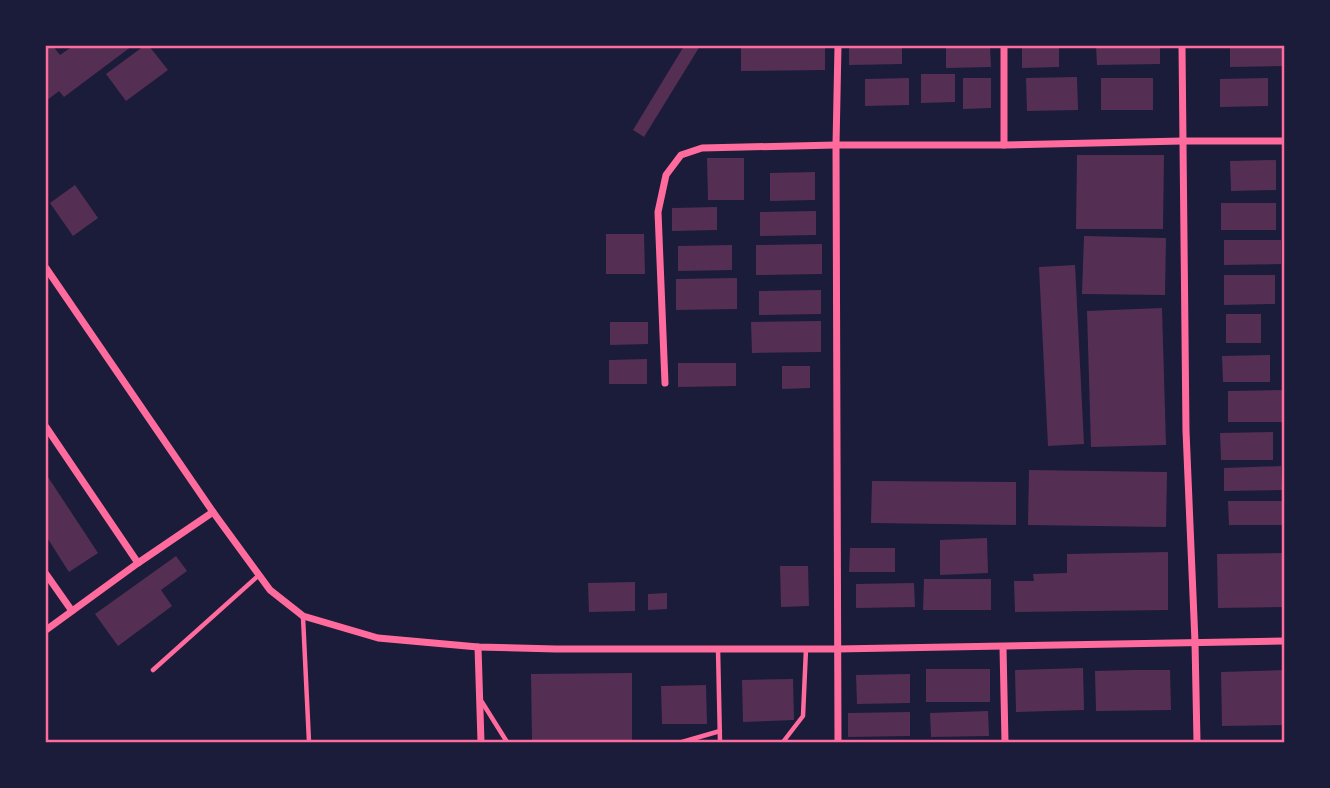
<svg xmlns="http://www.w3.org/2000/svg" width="1330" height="788" viewBox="0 0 1330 788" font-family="Barlow,sans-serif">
<rect width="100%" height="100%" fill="#1b1b3a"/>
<g fill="#542f53">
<polygon points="46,46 53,46 60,55 73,46 132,46 64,97 59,91 46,101"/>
<polygon points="144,46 149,46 168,70 126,101 106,74"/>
<polygon points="684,46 700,46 644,137 633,130"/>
<polygon points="741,46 825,46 825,70 741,71"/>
<polygon points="849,46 902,46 902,64 849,65"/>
<polygon points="946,46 990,46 991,67 946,68"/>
<polygon points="1022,46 1059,46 1059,67 1022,68"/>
<polygon points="1096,46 1160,46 1160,64 1097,65"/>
<polygon points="1230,46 1284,46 1284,66 1230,67"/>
<polygon points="921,74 955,74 955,102 921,103"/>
<polygon points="1077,77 1078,110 1027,111 1026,78"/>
<polygon points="909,78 909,105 865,106 865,79"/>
<polygon points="963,78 991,78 991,108 963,109"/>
<rect x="1101" y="78" width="52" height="32"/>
<polygon points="1268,78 1268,106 1220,107 1220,79"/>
<polygon points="1077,155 1164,155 1163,229 1076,229"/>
<polygon points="707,158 744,158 744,200 708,200"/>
<polygon points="1276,160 1276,190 1231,191 1230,161"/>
<polygon points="815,172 815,200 770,201 770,173"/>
<polygon points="75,185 98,218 73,236 50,203"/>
<rect x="1221" y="203" width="55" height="27"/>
<polygon points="717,207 717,230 672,231 672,208"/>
<polygon points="816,211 816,235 760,236 760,212"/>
<polygon points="606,234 644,234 645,274 606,274"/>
<polygon points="1084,236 1166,238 1165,295 1082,294"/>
<polygon points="1224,240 1281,240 1281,264 1224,265"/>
<polygon points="822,244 822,274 756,275 756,245"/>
<polygon points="732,245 732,270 678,271 678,246"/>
<polygon points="1075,265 1084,444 1048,446 1039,267"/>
<polygon points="1224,275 1275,275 1275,304 1224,305"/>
<polygon points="737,278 737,309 676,310 676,279"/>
<polygon points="821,290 821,314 759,315 759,291"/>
<polygon points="1162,308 1166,445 1091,447 1087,311"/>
<rect x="1226" y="314" width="35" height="29"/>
<polygon points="821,321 821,352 752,353 751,322"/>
<polygon points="610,322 648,322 648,344 610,345"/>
<polygon points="1270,355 1270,382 1223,382 1222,356"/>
<polygon points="647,359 647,384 609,384 609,360"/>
<polygon points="678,363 736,363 736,386 678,387"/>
<polygon points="782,366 810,366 810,388 782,389"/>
<polygon points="1284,390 1284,422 1228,422 1228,391"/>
<polygon points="1273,432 1273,460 1221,460 1220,433"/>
<polygon points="1281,466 1282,490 1224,491 1224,468"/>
<polygon points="1029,470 1167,472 1166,527 1028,525"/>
<polygon points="46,474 98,553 69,572 46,536"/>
<polygon points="872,481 1016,482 1016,525 871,523"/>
<polygon points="1228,501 1284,501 1284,525 1229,525"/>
<polygon points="987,538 988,573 940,575 940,540"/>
<polygon points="850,548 895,548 895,572 849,572"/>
<polygon points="1168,552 1168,610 1015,612 1014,581 1034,581 1033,574 1067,573 1067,554"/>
<polygon points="1284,553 1284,607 1218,608 1217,554"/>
<polygon points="176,556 187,571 161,590 172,606 118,646 95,614"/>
<polygon points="780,566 808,566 809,606 781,607"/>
<polygon points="924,579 991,579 991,610 923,610"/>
<polygon points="635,582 635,611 589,612 588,583"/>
<polygon points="914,583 915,607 856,608 856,584"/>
<polygon points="667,593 667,609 648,610 648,594"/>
<polygon points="1083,668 1084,710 1016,712 1015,670"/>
<rect x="926" y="669" width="64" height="33"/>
<polygon points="1134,670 1170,670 1171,710 1096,711 1095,671"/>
<polygon points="1284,670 1284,725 1222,726 1221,672"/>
<polygon points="632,673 632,742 532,742 531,674"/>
<polygon points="910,674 910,703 857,704 856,675"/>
<polygon points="793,679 794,720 743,722 742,680"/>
<polygon points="706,685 707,724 662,724 661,686"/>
<polygon points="988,711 989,736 931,737 930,713"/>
<polygon points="910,712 910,736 848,737 848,713"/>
</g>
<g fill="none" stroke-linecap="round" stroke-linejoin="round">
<g stroke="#ff6b9d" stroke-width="4.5">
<polyline points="303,617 309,742"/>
<polyline points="718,649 720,742"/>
<polyline points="153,670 259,575"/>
<polyline points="482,702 507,742"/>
<polyline points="682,742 720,731"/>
<polyline points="783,742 803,716 806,649"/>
</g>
<g stroke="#ff6b9d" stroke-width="7">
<polyline points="1004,46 1004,145"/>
<polyline points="1182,46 1186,431 1195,642 1197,742"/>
<polyline points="46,268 213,512 270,590 303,616 378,638 478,647 556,649 837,649 1284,641"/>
<polyline points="665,383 658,212 666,175 681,155 702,148 836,145 1004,145 1182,141 1284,141"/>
<polyline points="46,427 138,563"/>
<polyline points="46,574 72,611"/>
<polyline points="46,630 138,563 213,512"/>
<polyline points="478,647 481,742"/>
<polyline points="1003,647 1005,742"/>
<polyline points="838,742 836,145 838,46"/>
</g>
</g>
<rect width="1330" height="788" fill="none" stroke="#1b1b3a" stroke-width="94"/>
<rect x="47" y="47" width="1236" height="694" fill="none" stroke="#ff6b9d" stroke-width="2.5"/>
</svg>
